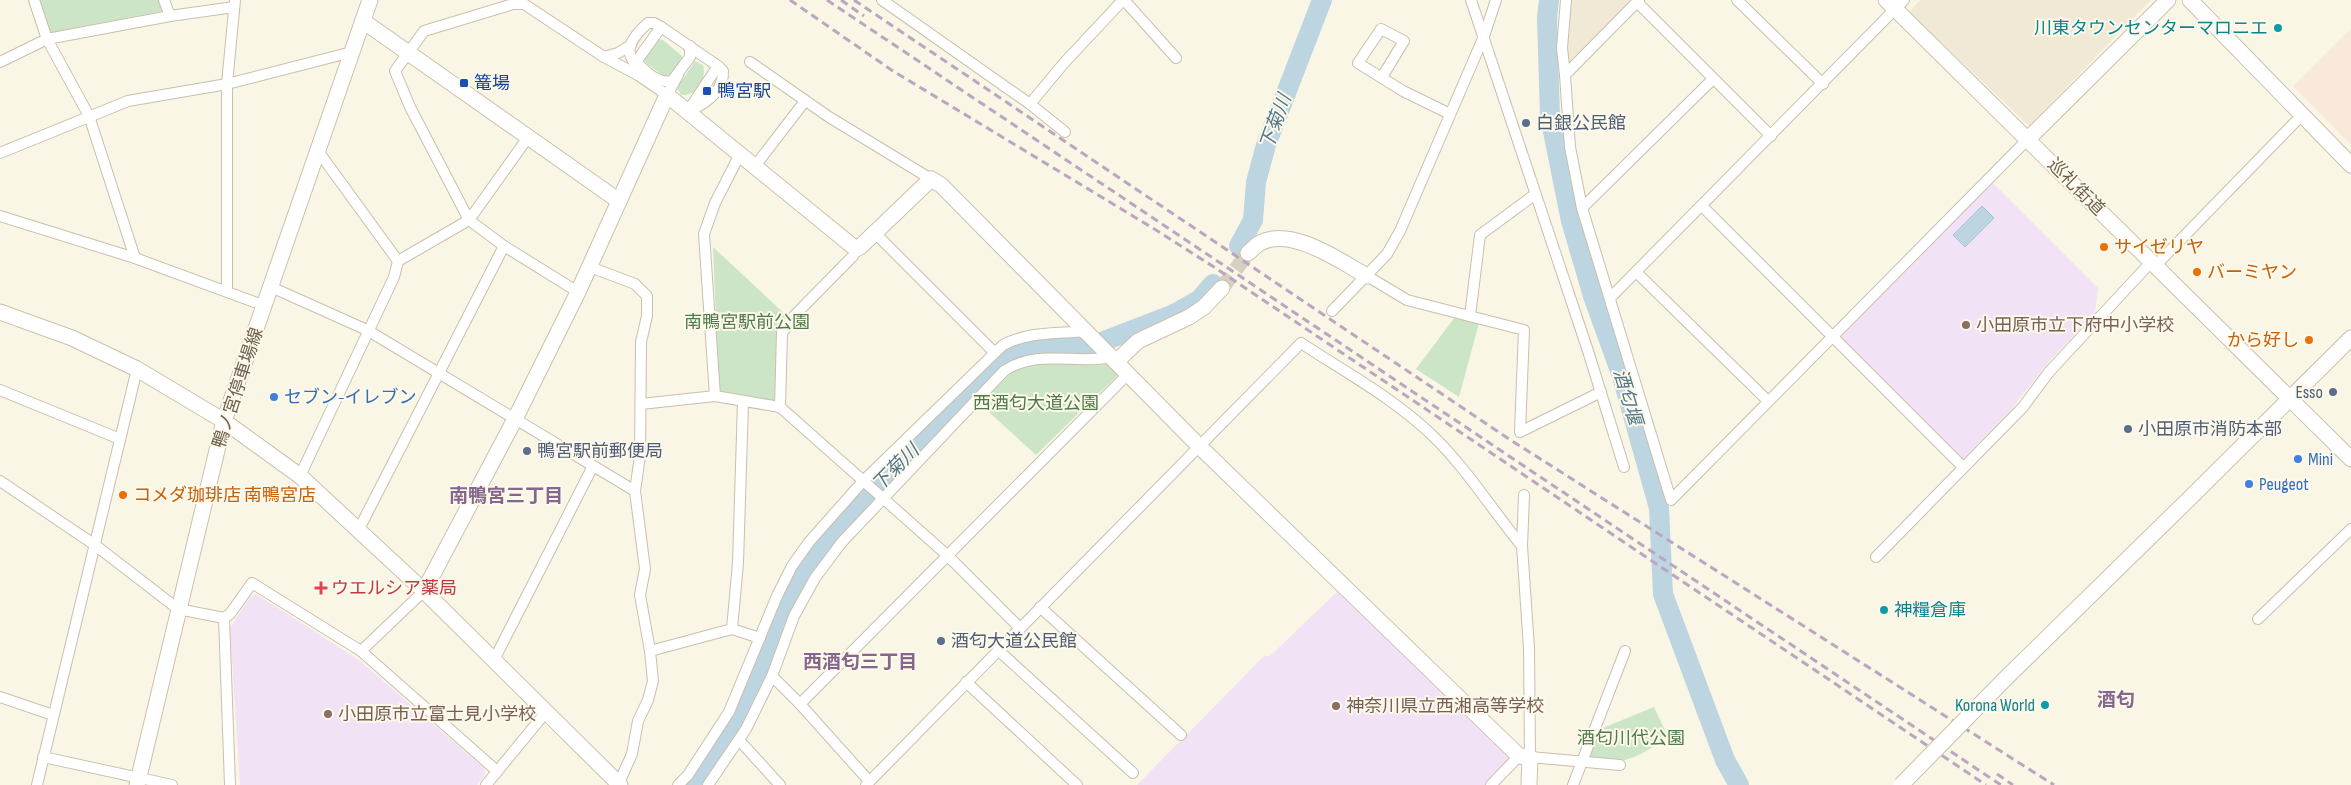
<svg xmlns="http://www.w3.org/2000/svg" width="2351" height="785" viewBox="0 0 2351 785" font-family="'Sofia Sans Condensed','Noto Sans JP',sans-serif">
<rect width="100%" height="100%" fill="#f9f6e6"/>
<g fill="#f0e9d5">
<polygon points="1570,0 1633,0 1570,63 1565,50"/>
<polygon points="1920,0 2151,0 2029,126 1909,12"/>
</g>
<polygon fill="#f8e9db" points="2351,28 2351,145 2293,86"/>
<g fill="#f2e2f6">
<polygon points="1991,181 2098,288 2095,314 2051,359 2008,413 1962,460 1837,337"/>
<polygon points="1340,589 1509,756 1509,759 1486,785 1137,785 1264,656 1270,656"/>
<polygon points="256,594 359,660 484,768 485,775 477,785 240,785 230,628 250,597"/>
</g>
<g fill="#cce5c6">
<polygon points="39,0 159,0 163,11 50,33"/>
<polygon points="657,39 663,40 682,56 682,59 671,76 664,76 645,62 644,58"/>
<path d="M695 61 703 65C707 80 697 96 681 95L677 88Z"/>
<polygon points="713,247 788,317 777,333 776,402 719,392"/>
<polygon points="1455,317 1479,323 1459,397 1416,369"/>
<polygon points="1034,362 1112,364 1120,373 1036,455 980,404 1011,373"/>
<path d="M1654 707 1668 737C1628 764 1626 763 1578 758L1588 734Z"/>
</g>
<polygon fill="#bdd4e1" stroke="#a4c1d1" points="1982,206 1994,218 1965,247 1953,235"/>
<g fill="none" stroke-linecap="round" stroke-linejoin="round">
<g stroke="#bdd4e1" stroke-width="20">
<polyline points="1549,0 1547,18 1550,117 1571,221 1593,296 1622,376 1659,508 1663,594 1725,760 1739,785"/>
<polyline points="1239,246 1253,220 1256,182 1266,145 1322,0"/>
<polyline points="692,785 727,736 751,690 785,602 803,570 824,541 849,513 1002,361 1021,350 1036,346 1087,347 1104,341 1174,314 1199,300 1213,284"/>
</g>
<polyline stroke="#d6d0c0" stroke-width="15" stroke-dasharray="15 8" stroke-linecap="butt" points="1222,288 1248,253"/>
<g stroke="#c9bfad" stroke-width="12">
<g id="street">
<polyline points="34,0 47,39 89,116 135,258"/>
<polyline points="882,0 1030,104 1064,63 1123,0"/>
<polyline points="1124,0 1176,58"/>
<polyline points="1471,0 1588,351 1624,467"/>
<polyline points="1639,0 1565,75 1570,147 1582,208 1671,500 2028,139"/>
<polyline points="1737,0 1823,84"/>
<polyline points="1637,2 1771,136"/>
<polyline points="170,16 234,7"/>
<path d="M661 27 636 62C646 71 657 84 672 81L690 57V46"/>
<polyline points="604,57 618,53 631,45"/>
<polyline points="0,62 47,39 170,16 164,0"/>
<polyline points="750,62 829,117 931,179"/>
<path d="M678 75 667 95 638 75C637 67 635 64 631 57 625 45 640 30 648 23H654L661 27 718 66 723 71C724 92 703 105 687 112"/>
<polyline points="1565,75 1562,48 1566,0"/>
<polyline points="1382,77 1404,41 1381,29 1358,63 1403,91 1450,114"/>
<polyline points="1030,104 1065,132"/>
<polyline points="688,111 718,66"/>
<polyline points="0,153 128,101 227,84 352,52"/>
<polyline points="755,166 805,101"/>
<polyline points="1702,206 1963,467"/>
<polyline points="1582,208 1713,79"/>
<polyline points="0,216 135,258 265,306"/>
<polyline points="875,233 994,352"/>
<polyline points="398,261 469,220 529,136"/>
<polyline points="2156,265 2302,115"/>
<polyline points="590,267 635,284 647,296 647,316 641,342 640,456 635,491 645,569 640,595 650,651 653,681 648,700 638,721 632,754 618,785"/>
<polyline points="1636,272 1768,401"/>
<polyline points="1367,276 1407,300 1524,330 1520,432 1601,392"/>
<polyline points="271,287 367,330 635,491"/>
<polyline points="227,291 227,84 235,0"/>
<polyline points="578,292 504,246 469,220 410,107 395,71 424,31 513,4 524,4 604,57 638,75"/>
<polyline points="1611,297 1904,0"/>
<polyline points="1332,311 1387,254 1400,231 1484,36 1496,0"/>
<polyline points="1470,316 1480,235 1534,195"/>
<polyline points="0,390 120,439"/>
<polyline points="715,396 704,234 715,203 740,154"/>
<polyline points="641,404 715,396 780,407 947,555 1020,628"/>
<polyline points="780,407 782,333 794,316 853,256 856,249"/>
<polyline points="300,476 394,277 398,261 318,151"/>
<polyline points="0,481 95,545 178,609 224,618 230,785"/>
<polyline points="1524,495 1522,546 1529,648 1530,757 1620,765"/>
<polyline points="359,529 504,246"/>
<polyline points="1876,557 2023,407 2049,372 2152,261"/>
<polyline points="1040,607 1181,735"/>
<polyline points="224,618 230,614 252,583 361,651 497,771"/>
<polyline points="2258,619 2351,529"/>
<polyline points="732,629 760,638"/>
<polyline points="998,650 1133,773"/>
<polyline points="361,651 424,591"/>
<polyline points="650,651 732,629 738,563 743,402"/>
<polyline points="494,660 593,466"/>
<polyline points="772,676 800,704"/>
<polyline points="966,682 1077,785"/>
<polyline points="0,697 53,715"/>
<polyline points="739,740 780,785"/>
<polyline points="43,757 172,785"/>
<polyline points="869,781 800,704 1128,374"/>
<polyline points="37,785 137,369"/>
<polyline points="486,785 546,712"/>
<path d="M678 785 688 775 729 712 777 596 792 566 809 542 864 480 1003 345C1029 331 1058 334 1086 331"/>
<path d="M708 785 746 729 772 676 794 616 815 578 842 542 1004 371C1038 348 1075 365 1112 357"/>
<path d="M866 785 1301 343C1345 372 1395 399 1433 436 1467 469 1492 510 1522 546"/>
<polyline points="1491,785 1519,756"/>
<polyline points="1573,785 1625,651"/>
</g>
</g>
<g stroke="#ccc0ac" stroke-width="17">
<g id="secondary">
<polyline points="1886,0 2351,459"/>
<polyline points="2190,0 2351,165"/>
<polyline points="363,21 619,201"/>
<polyline points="2028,139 2168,0"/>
<path d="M1248 253C1252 250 1256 245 1260 243 1291 226 1340 261 1367 276"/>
<polyline points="0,312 72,338 137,369 224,421 300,476 424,591 620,785"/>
<polyline points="1116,362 1138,341 1189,317 1204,307 1222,288"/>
<polyline points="2195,493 2351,338"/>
<polyline points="424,591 515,419 578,292 667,95 856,249 860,247 931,179 941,185 1199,446 1519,756 1530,757 1529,785"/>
<polyline points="137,785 224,421 370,0"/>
</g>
</g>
<use href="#street" stroke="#fff" stroke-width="10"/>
<use href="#secondary" stroke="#fff" stroke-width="15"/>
<g stroke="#baa6c1" stroke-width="3" stroke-dasharray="8 5" stroke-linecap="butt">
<polyline points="790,0 893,71 1156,230 1214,267 1986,785"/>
<polyline points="827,0 2001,785"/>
<polyline points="841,0 864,16"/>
<polyline points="854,0 1509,439 2054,785"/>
<polyline points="1997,774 2013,785"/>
</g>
<g stroke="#ccc0ac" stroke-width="17" stroke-linecap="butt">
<polyline id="secondary-bridge" points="1901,785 2005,679 2195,493"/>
</g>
<use href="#secondary-bridge" stroke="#fff" stroke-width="15"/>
</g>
<g fill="#0f9aa8" stroke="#fdf9eb" stroke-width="2">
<circle cx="2278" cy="28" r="5"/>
<circle cx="1884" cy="610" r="5"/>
<circle cx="2045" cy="705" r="5"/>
</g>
<g fill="#1a4fb4" stroke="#fdf9eb" stroke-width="2">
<rect x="459" y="78" width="10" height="10" rx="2.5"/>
<rect x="702" y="86" width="10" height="10" rx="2.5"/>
</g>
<g fill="#5c6f8a" stroke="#fdf9eb" stroke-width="2">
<circle cx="1526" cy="123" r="5"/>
<circle cx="2333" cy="392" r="5"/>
<circle cx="2128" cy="429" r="5"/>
<circle cx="527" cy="451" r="5"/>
<circle cx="941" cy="641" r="5"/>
</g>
<g fill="#e8710a" stroke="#fdf9eb" stroke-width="2">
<circle cx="2104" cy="247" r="5"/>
<circle cx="2197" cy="272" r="5"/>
<circle cx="2309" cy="340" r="5"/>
<circle cx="123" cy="495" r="5"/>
</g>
<g fill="#8d6e63" stroke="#fdf9eb" stroke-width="2">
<circle cx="1966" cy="325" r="5"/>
<circle cx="1336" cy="706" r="5"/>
<circle cx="328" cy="714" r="5"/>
</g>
<g fill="#3f7fe0" stroke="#fdf9eb" stroke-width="2">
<circle cx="274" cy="397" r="5"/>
<circle cx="2298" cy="459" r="5"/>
<circle cx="2249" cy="484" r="5"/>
</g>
<path fill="#e0444e" stroke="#fdf9eb" stroke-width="2" d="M318.5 580.5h5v5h5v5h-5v5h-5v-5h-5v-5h5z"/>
<g text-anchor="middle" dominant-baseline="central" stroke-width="4" stroke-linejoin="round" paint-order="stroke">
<g font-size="18" fill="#0d838f" stroke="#fdf9eb" text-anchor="end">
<text x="2268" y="28">川東タウンセンターマロニエ</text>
<text x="1894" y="610" text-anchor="start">神糧倉庫</text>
<text x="2035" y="705">Korona World</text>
</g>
<g font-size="18" fill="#164399" stroke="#fdf9eb" text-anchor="start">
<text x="474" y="83">篭場</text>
<text x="717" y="91">鴨宮駅</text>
</g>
<g font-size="18" fill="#4e5e75" stroke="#fdf9eb" text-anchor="start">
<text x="1536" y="123">白銀公民館</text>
<text x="2323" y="392" text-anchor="end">Esso</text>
<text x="2138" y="429">小田原市消防本部</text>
<text x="537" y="451">鴨宮駅前郵便局</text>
<text x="951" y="641">酒匂大道公民館</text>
</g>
<g font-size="18" fill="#6f604e" stroke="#fdf9eb">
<text transform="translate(2076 187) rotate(45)">巡礼街道</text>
<text transform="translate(238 388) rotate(-72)">鴨ノ宮停車場線</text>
</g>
<g font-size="18" fill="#c56008" stroke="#fdf9eb" text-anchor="start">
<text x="2114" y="247">サイゼリヤ</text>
<text x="2207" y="272">バーミヤン</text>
<text x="2299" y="340" text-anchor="end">から好し</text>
<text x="133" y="495">コメダ珈琲店 南鴨宮店</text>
</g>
<g font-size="18" fill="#4f7a4a" stroke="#fdf9eb">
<text x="747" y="322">南鴨宮駅前公園</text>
<text x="1036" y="403">西酒匂大道公園</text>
<text x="1631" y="738">酒匂川代公園</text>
</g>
<g font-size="18" fill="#785e54" stroke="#fdf9eb" text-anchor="start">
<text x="1976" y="325">小田原市立下府中小学校</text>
<text x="1346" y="706">神奈川県立西湘高等学校</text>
<text x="338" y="714">小田原市立富士見小学校</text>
</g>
<g font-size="18" fill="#366cbe" stroke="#fdf9eb" text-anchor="start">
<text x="284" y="397">セブン-イレブン</text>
<text x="2308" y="459">Mini</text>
<text x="2259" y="484">Peugeot</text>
</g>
<g font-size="18" fill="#be3a42" stroke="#fdf9eb" text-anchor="start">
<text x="331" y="588">ウエルシア薬局</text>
</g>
<g font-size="19" font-style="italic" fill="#51788d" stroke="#fdf9eb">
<text transform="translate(1276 122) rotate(-70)">下菊川</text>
<text transform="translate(1627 397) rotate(73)">酒匂堰</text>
<text transform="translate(896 468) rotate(-45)">下菊川</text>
</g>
<g font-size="19" font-weight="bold" fill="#86668c" stroke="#fdf9eb">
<text x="506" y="496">南鴨宮三丁目</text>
<text x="860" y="662">西酒匂三丁目</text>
<text x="2116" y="700">酒匂</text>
</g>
</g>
</svg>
